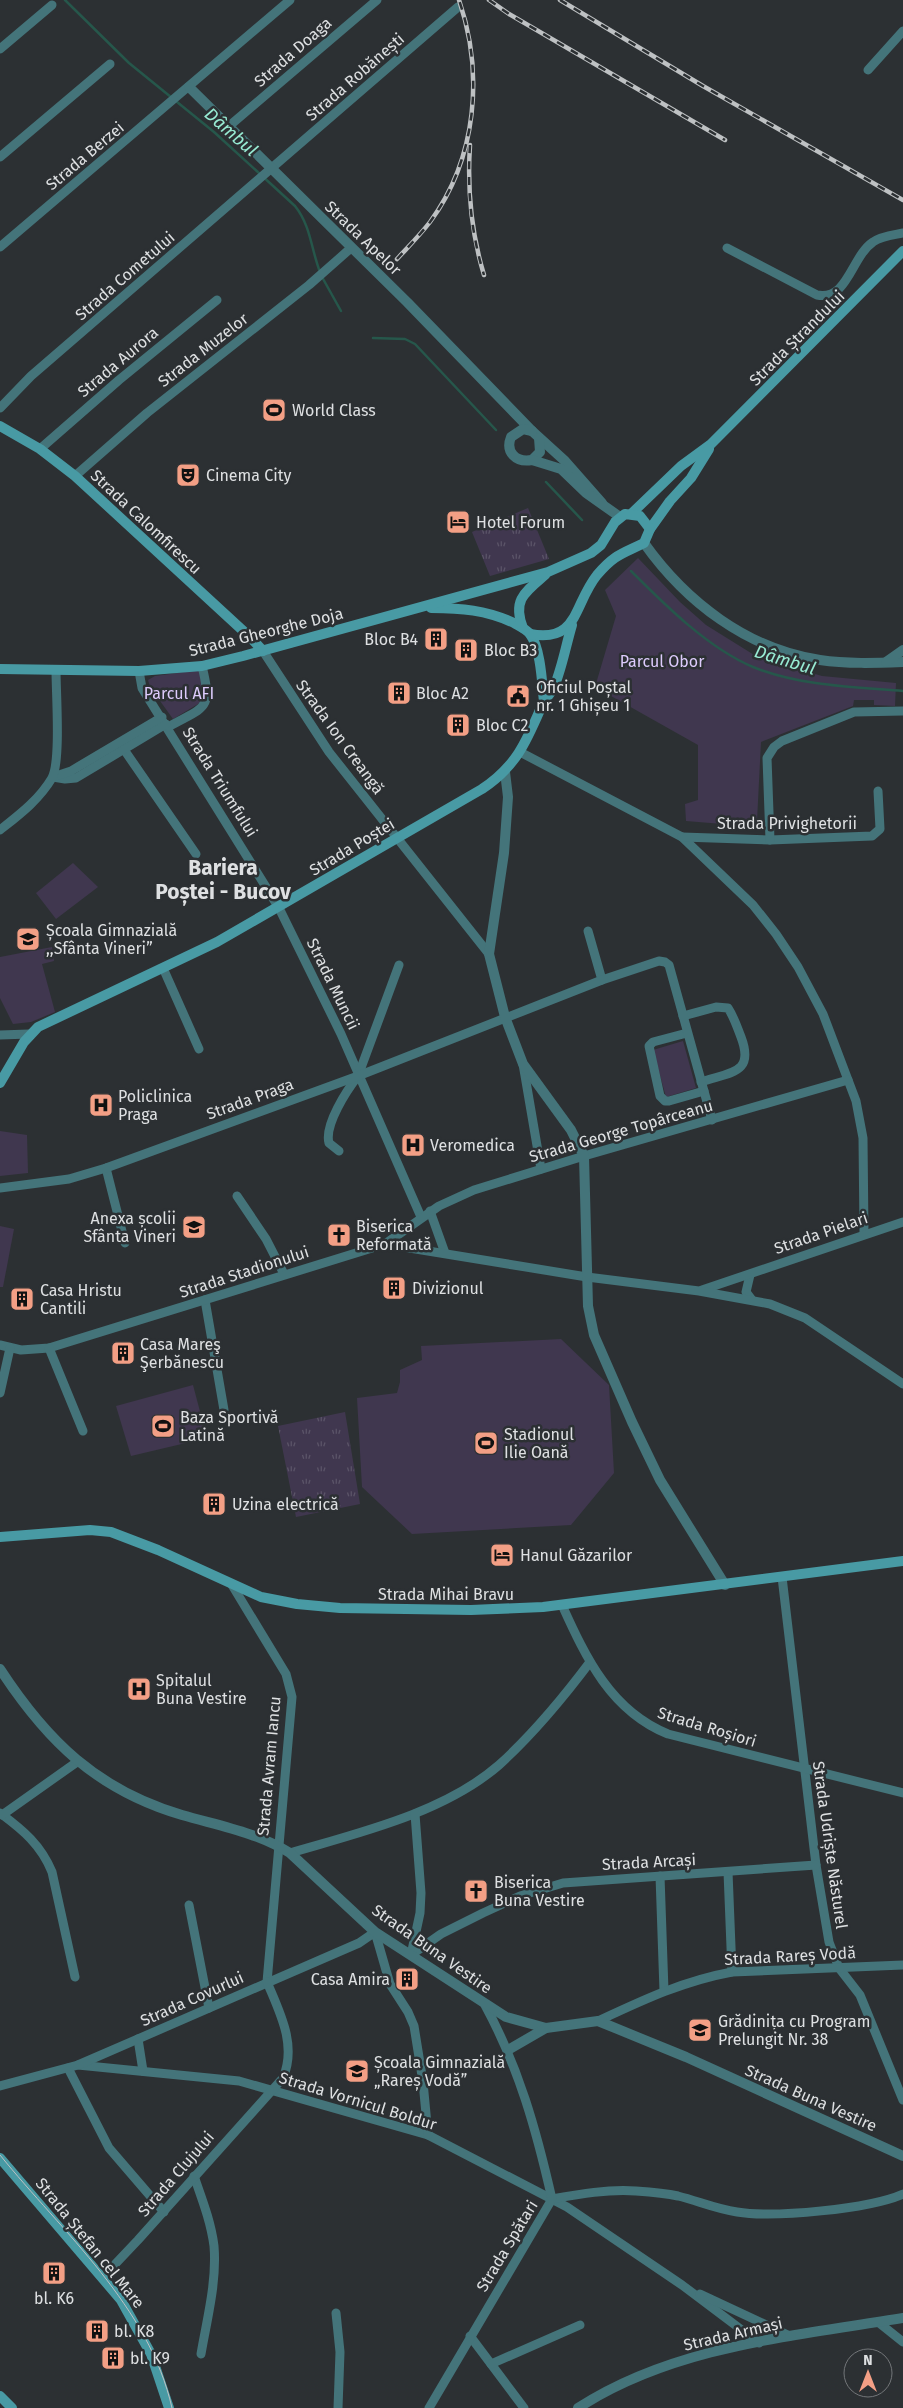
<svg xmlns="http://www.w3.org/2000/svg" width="903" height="2408" viewBox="0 0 903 2408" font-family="'Fira Sans',sans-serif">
<defs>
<pattern id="grass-tufts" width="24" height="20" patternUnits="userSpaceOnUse" patternTransform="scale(1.25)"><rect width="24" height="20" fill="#40374f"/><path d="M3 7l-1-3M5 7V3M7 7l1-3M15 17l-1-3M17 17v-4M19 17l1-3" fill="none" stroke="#5b5468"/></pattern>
</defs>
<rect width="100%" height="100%" fill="#2c3033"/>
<g fill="url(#grass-tufts)">
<polygon points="528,508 549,559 490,576 472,532"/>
<polygon points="345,1412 360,1504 296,1517 278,1426"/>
</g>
<g fill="#40374f">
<polygon points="638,558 680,602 706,625 759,658 822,676 896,683 895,706 874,705 874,700 854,700 853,706 761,742 757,821 747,826 686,821 685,804 698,800 698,745 595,687 616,616 605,590"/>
<polygon points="199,670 204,688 203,701 173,719 150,687 148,680 155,676"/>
<polygon points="73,863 98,887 56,919 36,893"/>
<polygon points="52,947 54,961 42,964 55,1012 31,1022 13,1024 0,998 0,957"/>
<polygon points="683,1041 696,1088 666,1097 653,1050"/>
<polygon points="0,1131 27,1135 28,1173 0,1176"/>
<polygon points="0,1226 14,1229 3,1287 0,1287"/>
<polygon points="561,1339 609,1385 614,1473 571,1525 412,1534 362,1487 357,1398 397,1393 400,1382 400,1370 422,1360 421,1346"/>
<polygon points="193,1385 207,1438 131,1456 116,1406"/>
</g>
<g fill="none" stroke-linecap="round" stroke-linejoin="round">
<g stroke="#26574b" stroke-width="2.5">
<path d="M65 0 129 63 214 132 295 206C311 226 311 249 320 272"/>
<polyline points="322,277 341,311"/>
<polyline points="373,338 405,339 415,344 496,430"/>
<polyline points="546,482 582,520"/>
<path d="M631 571C665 605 708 648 753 667 800 686 853 687 903 691"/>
</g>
<g stroke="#44747a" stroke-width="9">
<polyline points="0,49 52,5"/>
<polyline points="868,70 903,31"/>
<polyline points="228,127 377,0"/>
<polyline points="0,157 110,64"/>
<polyline points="0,247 290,0"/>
<path d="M727 248 817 295C848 301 851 257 873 242 881 236 893 235 903 233"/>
<polyline points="0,408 31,376 458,7"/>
<polyline points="40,449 119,380 217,300"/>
<polyline points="75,476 147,413 309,285 351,248"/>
<polyline points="263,651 329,752 489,954"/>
<polyline points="139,671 142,688 279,908 341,1034 421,1217"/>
<path d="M168 727C205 706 213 711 202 666"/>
<polyline points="125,751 196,854"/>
<polyline points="520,752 682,837 753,905 776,934 798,967 823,1014 856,1101 863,1138 864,1233"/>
<polyline points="53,777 65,779 76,778 166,724"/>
<polyline points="53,777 71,771 162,717"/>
<path d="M0 830C19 815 39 800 52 778 61 761 56 693 56 671"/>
<polyline points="682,837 770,840 872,836 880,829 878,791"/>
<polyline points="770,840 767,758 774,747 782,741 854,712 903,711"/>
<polyline points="588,931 602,980"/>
<polyline points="163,968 199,1049"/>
<path d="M683 1016 716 1007 728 1008C734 1017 737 1027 741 1037 755 1074 730 1072 701 1082"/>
<polyline points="687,1033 653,1042 649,1046 660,1096 665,1101 669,1101 704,1091"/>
<polyline points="0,1035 29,1034"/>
<polyline points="523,1064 541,1169"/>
<path d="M339 1151 329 1143C324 1125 347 1090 358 1076L399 965"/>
<polyline points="106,1168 125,1243"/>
<polyline points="0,1188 69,1179 106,1168 358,1076 602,980 659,961 665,962 669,965 712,1120"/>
<polyline points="237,1196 266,1239 284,1274"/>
<polyline points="430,1211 445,1253"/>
<polyline points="385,1244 439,1206 474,1190 584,1156 848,1080"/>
<polyline points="750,1275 746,1292 752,1300"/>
<polyline points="702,1290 903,1222"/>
<polyline points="205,1300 224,1410"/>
<polyline points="0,1345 21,1350 49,1348 385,1244 587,1277 699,1291 770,1304 805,1318 903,1384"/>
<polyline points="49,1348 83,1431"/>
<polyline points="0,1393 10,1348"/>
<polyline points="782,1577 816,1865 829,1942 839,1968 860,1995 903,2100"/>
<polyline points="232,1585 286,1674 292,1697 267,1982"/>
<path d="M562 1605C586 1658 611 1711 668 1734L903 1793"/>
<path d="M0 1813C23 1830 41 1845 52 1872L75 1977"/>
<polyline points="2,1815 77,1762"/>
<path d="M290 1853C358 1833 444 1813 499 1765 532 1735 563 1698 590 1662"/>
<polyline points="728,1872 732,1972"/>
<polyline points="660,1876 664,1991"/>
<polyline points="189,1905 209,2008"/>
<polyline points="411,1955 441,1934 483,1913 520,1896 563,1883 816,1865"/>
<polyline points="411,1955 420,1913 421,1893 415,1814"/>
<path d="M598 2021C643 2000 683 1981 732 1972L903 1965"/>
<polyline points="138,2039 143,2071"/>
<polyline points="78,2065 239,2081 428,2135 567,2207 682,2285 759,2343"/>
<polyline points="68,2068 109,2148 164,2212"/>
<polyline points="0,2086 78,2065 359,1943 375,1932 390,1984 408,2012 414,2026 423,2082 428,2135"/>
<path d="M194 2176C202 2199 211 2222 214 2246 217 2282 207 2319 201 2354"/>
<path d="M552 2199C580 2194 608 2189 636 2191 650 2192 664 2193 678 2196 698 2201 716 2209 737 2212 774 2218 869 2209 903 2194"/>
<path d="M102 2278 138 2240 283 2078C297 2045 280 2013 267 1982"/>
<polyline points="700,2294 790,2336"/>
<polyline points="336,2313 340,2352 338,2408"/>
<polyline points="878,2322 903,2342"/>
<polyline points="470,2336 524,2408"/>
<polyline points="491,2364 580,2325"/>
<path d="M429 2408 552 2199C536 2129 519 2068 485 2005"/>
</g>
<g stroke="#44747a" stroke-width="10">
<polyline points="189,87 407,302 532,431 565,461 602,503"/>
<path d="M532 431 523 429 511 437C505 452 516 463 532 460L540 452 539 438"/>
<polyline points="532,460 561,469 586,493 620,517"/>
<path d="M644 543C686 602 747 649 820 660 847 664 875 663 903 662"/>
<polyline points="886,662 903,650"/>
<polyline points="505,772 508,797 504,853 489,954 505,1017 523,1064 571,1130 584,1156 588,1306 594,1335 632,1422 660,1480 725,1585"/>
<path d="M0 1669C47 1741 97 1790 182 1815 220 1826 256 1832 290 1853L375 1932 506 2017 546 2028 598 2021 686 2057 903 2156"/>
<polyline points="508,2050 546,2028"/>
<path d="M578 2408C673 2346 794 2336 903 2318"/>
</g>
<g stroke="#489aa4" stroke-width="10">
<polyline points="0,426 40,449 75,476 252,639 263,651"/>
<polyline points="632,513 681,466 711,444 903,251"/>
<path d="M431 608C461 608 486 610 514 623 519 626 526 629 530 634 541 649 542 683 544 702"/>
<path d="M523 628C512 600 525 592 545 575"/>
<path d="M530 634C579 643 573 605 597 575 615 554 622 554 644 543L650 529 670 501 691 478 709 449"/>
<polyline points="0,669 139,671 202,666 243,656 548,572 591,553 601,545 615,522 625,514 640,516 650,529"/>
<path d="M0 1083 24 1042 38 1027 217 942 482 789C517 766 527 740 543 703 546 698 551 693 554 687 562 668 566 645 572 625"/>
<polyline points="0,1537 90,1530 111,1532 158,1550 261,1597 297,1604 340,1608 471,1610 543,1607 903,1561"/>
<polyline points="0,2158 121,2300 151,2354 169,2408"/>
<polyline points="0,2396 12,2408"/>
</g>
<path stroke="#bec1c3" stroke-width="1" d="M0 2155C63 2233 149 2306 172 2408"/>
<g stroke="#bec1c3" stroke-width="4.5">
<g id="rail">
<polyline points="489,0 509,14 725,140"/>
<polyline points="560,0 703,86 903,200"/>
<path d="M470 145C467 191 471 232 484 275"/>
<path d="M397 259C408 247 420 235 430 222 477 158 484 73 459 0"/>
</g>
</g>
<use href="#rail" stroke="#2c3033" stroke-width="2.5" stroke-dasharray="8" stroke-linecap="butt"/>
</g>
<defs>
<g id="stadium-square" transform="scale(1.25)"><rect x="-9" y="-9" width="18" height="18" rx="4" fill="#f39f85" stroke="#2c3033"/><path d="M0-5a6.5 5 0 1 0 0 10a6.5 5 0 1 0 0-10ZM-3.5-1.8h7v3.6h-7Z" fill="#111"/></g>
<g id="theatre-square" transform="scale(1.25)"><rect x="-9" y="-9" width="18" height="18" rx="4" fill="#f39f85" stroke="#2c3033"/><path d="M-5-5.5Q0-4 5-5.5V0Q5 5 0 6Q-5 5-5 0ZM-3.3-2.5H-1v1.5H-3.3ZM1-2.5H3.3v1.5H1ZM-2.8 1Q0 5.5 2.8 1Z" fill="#111"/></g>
<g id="hotel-square" transform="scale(1.25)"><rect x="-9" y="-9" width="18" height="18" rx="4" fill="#f39f85" stroke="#2c3033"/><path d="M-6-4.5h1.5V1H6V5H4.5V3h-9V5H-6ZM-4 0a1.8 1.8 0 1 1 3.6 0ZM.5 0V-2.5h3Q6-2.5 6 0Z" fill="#111"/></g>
<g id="building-square" transform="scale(1.25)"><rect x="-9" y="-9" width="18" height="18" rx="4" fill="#f39f85" stroke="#2c3033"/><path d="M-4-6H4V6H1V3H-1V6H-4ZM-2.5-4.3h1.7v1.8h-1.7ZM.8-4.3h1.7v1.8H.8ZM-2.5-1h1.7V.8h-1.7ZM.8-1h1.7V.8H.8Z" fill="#111"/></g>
<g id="civic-square" transform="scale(1.25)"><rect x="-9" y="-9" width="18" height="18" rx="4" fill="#f39f85" stroke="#2c3033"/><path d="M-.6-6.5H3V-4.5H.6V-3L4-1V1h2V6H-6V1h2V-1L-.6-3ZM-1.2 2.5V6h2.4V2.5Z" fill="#111"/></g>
<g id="school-square" transform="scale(1.25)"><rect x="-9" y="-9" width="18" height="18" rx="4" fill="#f39f85" stroke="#2c3033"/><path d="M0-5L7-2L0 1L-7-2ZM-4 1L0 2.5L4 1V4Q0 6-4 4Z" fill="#111"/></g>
<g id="hospital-square" transform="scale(1.25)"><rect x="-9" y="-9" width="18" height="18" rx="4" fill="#f39f85" stroke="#2c3033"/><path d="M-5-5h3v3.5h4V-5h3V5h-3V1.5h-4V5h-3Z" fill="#111"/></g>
<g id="church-square" transform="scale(1.25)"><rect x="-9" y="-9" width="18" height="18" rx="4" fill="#f39f85" stroke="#2c3033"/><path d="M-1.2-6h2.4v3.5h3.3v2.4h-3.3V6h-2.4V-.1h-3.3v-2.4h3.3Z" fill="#111"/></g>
</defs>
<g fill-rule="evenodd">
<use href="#stadium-square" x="274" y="410"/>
<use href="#theatre-square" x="188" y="475"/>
<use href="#hotel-square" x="458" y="522"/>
<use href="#building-square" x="436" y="639"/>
<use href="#building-square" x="466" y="650"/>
<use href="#building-square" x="399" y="693"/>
<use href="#civic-square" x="518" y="696"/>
<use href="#building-square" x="458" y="725"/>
<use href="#school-square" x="28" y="939"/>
<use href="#hospital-square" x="101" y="1105"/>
<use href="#hospital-square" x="413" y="1145"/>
<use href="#school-square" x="194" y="1227"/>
<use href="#church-square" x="339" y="1235"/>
<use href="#building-square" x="394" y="1288"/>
<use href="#building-square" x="22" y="1299"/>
<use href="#building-square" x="123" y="1353"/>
<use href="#stadium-square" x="163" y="1426"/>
<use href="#stadium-square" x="486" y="1443"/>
<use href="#building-square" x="214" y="1504"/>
<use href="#hotel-square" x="502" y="1555"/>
<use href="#hospital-square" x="139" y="1689"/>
<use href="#church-square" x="476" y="1891"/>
<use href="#building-square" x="407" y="1979"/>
<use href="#school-square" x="700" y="2030"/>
<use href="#school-square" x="357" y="2071"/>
<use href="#building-square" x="54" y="2273"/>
<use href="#building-square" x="97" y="2331"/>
<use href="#building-square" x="113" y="2358"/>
</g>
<g text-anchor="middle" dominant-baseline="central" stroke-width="5" stroke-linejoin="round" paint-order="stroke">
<g font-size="16" fill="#dee0e2" stroke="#2c3033">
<text transform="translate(293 52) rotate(-41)">Strada Doaga</text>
<text transform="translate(355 77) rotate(-41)">Strada Robănești</text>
<text transform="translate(85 156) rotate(-40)">Strada Berzei</text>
<text transform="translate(363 238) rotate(44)">Strada Apelor</text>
<text transform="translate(125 276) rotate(-41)">Strada Cometului</text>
<text transform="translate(797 338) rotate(-45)">Strada Ștrandului</text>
<text transform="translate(203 350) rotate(-38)">Strada Muzelor</text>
<text transform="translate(118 362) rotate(-40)">Strada Aurora</text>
<text transform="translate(146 522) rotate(43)">Strada Calomfirescu</text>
<text transform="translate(266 632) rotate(-14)">Strada Gheorghe Doja</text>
<text transform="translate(340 737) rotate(54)">Strada Ion Creangă</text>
<text transform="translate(220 782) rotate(58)">Strada Triumfului</text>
<text x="787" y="823">Strada Privighetorii</text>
<text transform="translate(352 847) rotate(-31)">Strada Poștei</text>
<text transform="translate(333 984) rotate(64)">Strada Muncii</text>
<text transform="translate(250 1099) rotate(-20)">Strada Praga</text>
<text transform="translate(621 1131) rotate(-16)">Strada George Topârceanu</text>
<text transform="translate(821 1233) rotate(-19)">Strada Pielari</text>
<text transform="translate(244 1272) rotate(-18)">Strada Stadionului</text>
<text x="446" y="1594">Strada Mihai Bravu</text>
<text transform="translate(707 1727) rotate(17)">Strada Roșiori</text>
<text transform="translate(269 1766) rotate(-85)">Strada Avram Iancu</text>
<text transform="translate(830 1845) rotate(82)">Strada Udriște Năsturel</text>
<text transform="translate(649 1862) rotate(-3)">Strada Arcași</text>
<text transform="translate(432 1949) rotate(35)">Strada Buna Vestire</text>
<text transform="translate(790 1956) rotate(-3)">Strada Rareș Vodă</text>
<text transform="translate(192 1999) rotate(-24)">Strada Covurlui</text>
<text transform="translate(811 2098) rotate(24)">Strada Buna Vestire</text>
<text transform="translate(358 2101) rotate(17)">Strada Vornicul Boldur</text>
<text transform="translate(176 2174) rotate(-49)">Strada Clujului</text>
<text transform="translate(90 2243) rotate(51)">Strada Ștefan cel Mare</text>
<text transform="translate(507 2246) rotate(-59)">Strada Spătari</text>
<text transform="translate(733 2334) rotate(-13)">Strada Armași</text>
</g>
<g font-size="16" fill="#dee0e2" stroke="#2c3033" text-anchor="start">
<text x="292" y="410">World Class</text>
<text x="206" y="475">Cinema City</text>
<text x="476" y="522">Hotel Forum</text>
<text x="418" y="639" text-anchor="end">Bloc B4</text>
<text x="484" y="650">Bloc B3</text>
<text x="536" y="687">Oficiul Poștal<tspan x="536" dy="18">nr. 1 Ghișeu 1</tspan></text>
<text x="416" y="693">Bloc A2</text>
<text x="476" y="725">Bloc C2</text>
<text x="46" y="930">Școala Gimnazială<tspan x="46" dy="18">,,Sfânta Vineri”</tspan></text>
<text x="118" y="1096">Policlinica<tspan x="118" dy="18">Praga</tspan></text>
<text x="430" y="1145">Veromedica</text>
<text x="176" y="1218" text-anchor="end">Anexa școlii<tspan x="176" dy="18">Sfânta Vineri</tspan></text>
<text x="356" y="1226">Biserica<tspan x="356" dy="18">Reformată</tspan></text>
<text x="412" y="1288">Divizionul</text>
<text x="40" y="1290">Casa Hristu<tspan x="40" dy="18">Cantili</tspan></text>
<text x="140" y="1344">Casa Mareş<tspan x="140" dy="18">Şerbănescu</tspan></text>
<text x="180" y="1417">Baza Sportivă<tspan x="180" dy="18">Latină</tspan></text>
<text x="504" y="1434">Stadionul<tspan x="504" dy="18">Ilie Oană</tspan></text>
<text x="232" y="1504">Uzina electrică</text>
<text x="520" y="1555">Hanul Găzarilor</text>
<text x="156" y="1680">Spitalul<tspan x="156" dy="18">Buna Vestire</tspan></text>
<text x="494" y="1882">Biserica<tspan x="494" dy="18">Buna Vestire</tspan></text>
<text x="390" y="1979" text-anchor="end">Casa Amira</text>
<text x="718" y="2021">Grădinița cu Program<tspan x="718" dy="18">Prelungit Nr. 38</tspan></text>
<text x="374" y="2062">Școala Gimnazială<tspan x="374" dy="18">„Rareș Vodă”</tspan></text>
<text x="54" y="2298" text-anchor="middle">bl. K6</text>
<text x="114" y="2331">bl. K8</text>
<text x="130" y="2358">bl. K9</text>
</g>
<g font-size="16" fill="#ddcbfc" stroke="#2c3033">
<text x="662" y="661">Parcul Obor</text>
<text x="179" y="693">Parcul AFI</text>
</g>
<g font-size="18" font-style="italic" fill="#97ebd3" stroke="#2c3033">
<text transform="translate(231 132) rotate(41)">Dâmbul</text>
<text transform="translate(785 660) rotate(17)">Dâmbul</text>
</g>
<g font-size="21" font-weight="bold" fill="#dee0e2" stroke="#2c3033">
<text x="223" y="868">Bariera<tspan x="223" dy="24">Poștei - Bucov</tspan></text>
</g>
</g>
<g transform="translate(868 2373)"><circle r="24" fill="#2c3033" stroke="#737679"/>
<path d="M0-4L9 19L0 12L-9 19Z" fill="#f39f85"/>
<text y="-8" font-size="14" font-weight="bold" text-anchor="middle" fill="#dee0e2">N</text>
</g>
</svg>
